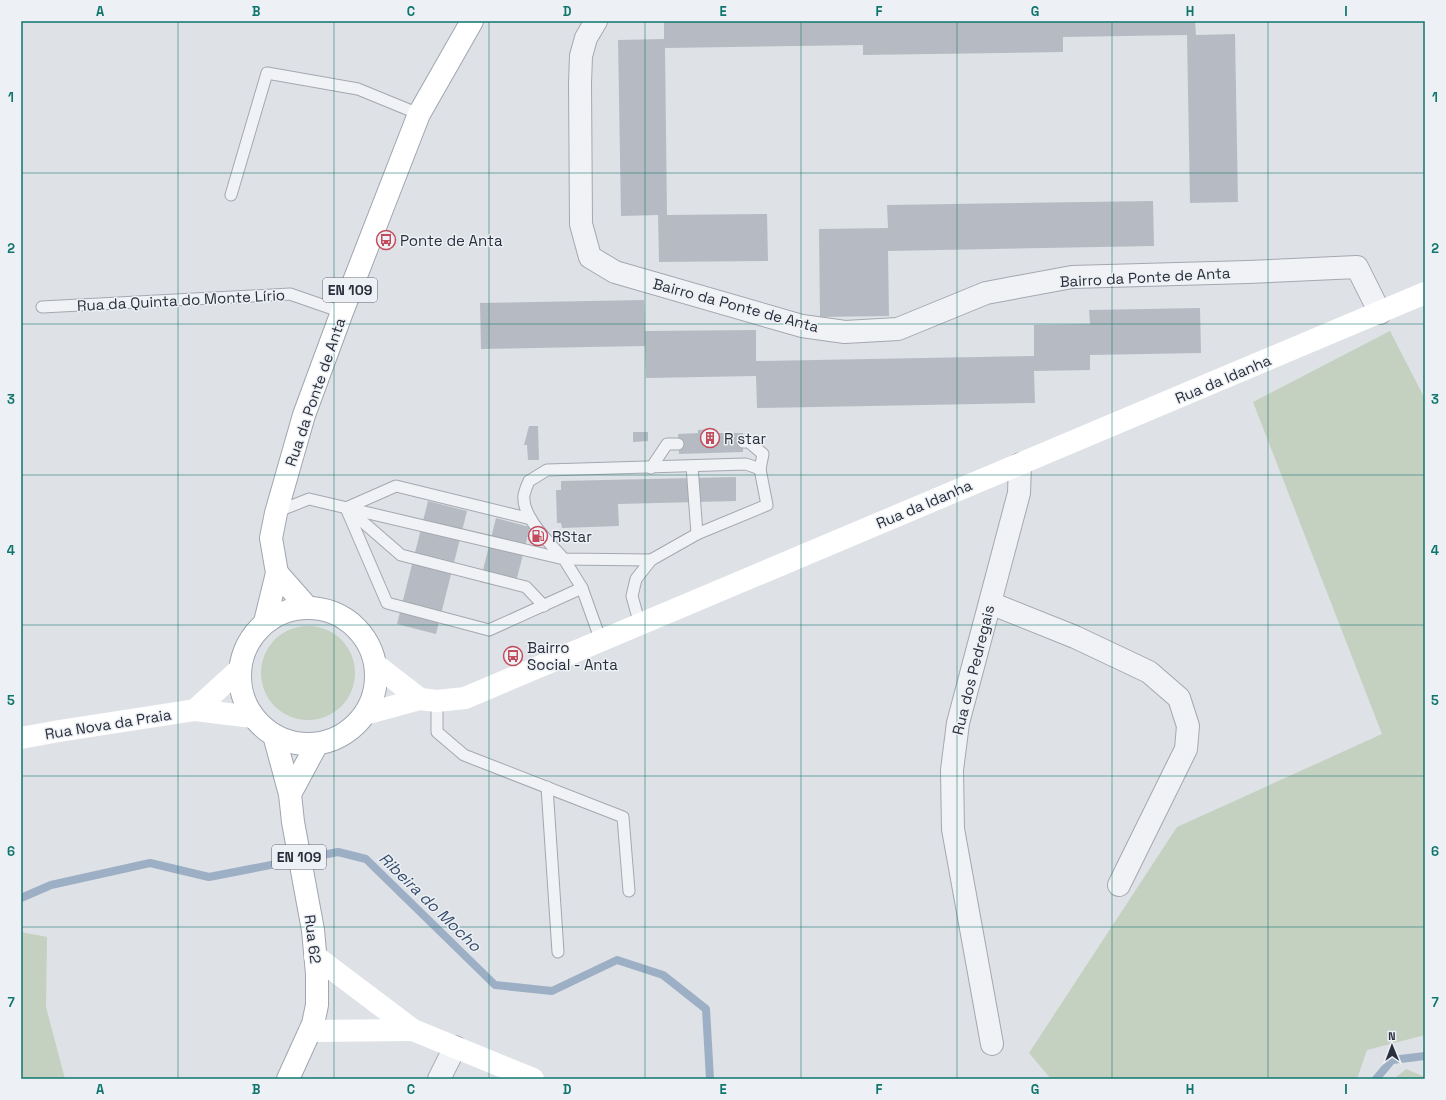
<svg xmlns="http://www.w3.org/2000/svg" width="1446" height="1100" viewBox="0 0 1446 1100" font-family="'Space Grotesk',sans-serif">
<rect width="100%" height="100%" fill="#dee1e6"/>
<g fill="#c4d0c0">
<polygon points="1390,331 1425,399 1425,1035 1367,1050 1357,1079 1051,1079 1029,1053 1177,827 1382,734 1253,402"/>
<circle cx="308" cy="673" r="47"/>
<polygon points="21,932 47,937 46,1007 65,1079 21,1079"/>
<polygon points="1406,1069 1425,1077 1425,1079 1394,1079"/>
</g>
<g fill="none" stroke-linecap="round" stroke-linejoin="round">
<g stroke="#9cafc4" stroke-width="8">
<polyline points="21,898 51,885 150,863 209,877 338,852 366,859 495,985 552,991 617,960 663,975 706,1009 710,1079"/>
<polyline points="1376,1079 1392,1060 1425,1056"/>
</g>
</g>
<g fill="#b6bbc3">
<polygon points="664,21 1195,21 1196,35 1235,34 1238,202 1190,203 1187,35 1063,37 1063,52 863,55 863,45 665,48 667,215 767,214 768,261 659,262 658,215 621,216 618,40 664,39"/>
<polygon points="1153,201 1154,246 888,251 889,316 820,317 819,229 888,228 887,205"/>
<polygon points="644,300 645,331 756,330 756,361 1034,356 1034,325 1090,324 1089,310 1200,308 1201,353 1090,355 1090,370 1034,371 1035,403 757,408 756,376 646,378 645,346 481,349 480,303"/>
<polygon points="529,426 538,426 539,460 528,460 527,445 524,445"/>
<polygon points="708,429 708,433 743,433 743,452 679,454 678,434 698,433 698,430"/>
<polygon points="633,432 648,432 648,441 633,442"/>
<polygon points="736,477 736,501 618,504 619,526 562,528 561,523 557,523 556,490 561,490 561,481"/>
<polygon points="428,501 467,511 436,634 397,624"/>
<polygon points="496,518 530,527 514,590 480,582"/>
</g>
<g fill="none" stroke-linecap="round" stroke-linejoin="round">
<g stroke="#a4a8b0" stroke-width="13">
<g id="lane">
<polyline points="231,195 267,73 358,89 419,114"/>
<polyline points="42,307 290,294 342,312"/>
<polyline points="692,466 697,534"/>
<polyline points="651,468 667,444 678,444"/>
<polyline points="346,508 387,603 489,630 582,588"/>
<polyline points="346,508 396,486 531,519"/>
<polyline points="348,509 401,555 526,587 544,606"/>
<polyline points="276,512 309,499 564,559 582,588 601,641"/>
<path d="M651 560 564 559C551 544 521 517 524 495 525 491 527 485 529 481L547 470 746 464 760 469"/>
<polyline points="640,625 632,596 636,579 651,560 697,534 767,505 760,469 763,454 749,442 743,442"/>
<polyline points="437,701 437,732 464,755 623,817 629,891"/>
<polyline points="547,787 558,952"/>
</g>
</g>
<g stroke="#a4a8b0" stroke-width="24">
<g id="street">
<polyline points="596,21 586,38 581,56 580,83 581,224 590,257 615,272 802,326 845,332 898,329 986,293 1072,277 1248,272 1357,267 1380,313"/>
<polyline points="990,603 1075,637 1149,672 1179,698 1188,726 1186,749 1119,885"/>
<polyline points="992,1044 953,829 952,770 958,723 1019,493 1020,464"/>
<polyline points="439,1079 455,1047"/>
</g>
</g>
<g stroke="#9fa6b1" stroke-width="24">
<g id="primary">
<polyline points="277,573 307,607"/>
<circle cx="308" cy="676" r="68"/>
<polyline points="265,622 277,573 271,538 276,513 304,415 342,312 419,114 472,21"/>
<polyline points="274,735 290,794 293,822 313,930 317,974 317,1005 313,1024 288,1079"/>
<polyline points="290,794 317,744"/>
</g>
</g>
<use href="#lane" stroke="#f1f2f5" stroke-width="11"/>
<use href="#street" stroke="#f1f2f5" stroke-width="22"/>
<g stroke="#fff" stroke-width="22">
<polyline points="376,665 420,699"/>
<polyline points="195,710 239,670"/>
<polyline points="365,714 420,699 437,701 465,698 1425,293"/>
<polyline points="21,738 59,731 195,710 253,717"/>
<polyline points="315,956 413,1030 533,1079"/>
<polyline points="310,1031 413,1030"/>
</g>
<use href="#primary" stroke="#fff" stroke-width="22"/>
</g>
<path fill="none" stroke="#0f766e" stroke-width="1" stroke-opacity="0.55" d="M178 21V1079M334 21V1079M489 21V1079M645 21V1079M801 21V1079M957 21V1079M1112 21V1079M1268 21V1079M21 173H1425M21 324H1425M21 475H1425M21 625H1425M21 776H1425M21 927H1425"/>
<defs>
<g id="bus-ring" transform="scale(1)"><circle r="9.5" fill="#edf0f4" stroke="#c34c5c" stroke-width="1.5"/><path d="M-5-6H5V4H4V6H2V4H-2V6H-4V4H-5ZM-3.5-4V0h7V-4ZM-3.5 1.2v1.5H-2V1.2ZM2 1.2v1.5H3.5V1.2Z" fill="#c34c5c"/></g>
<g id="building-ring" transform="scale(1)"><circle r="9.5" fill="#edf0f4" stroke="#c34c5c" stroke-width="1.5"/><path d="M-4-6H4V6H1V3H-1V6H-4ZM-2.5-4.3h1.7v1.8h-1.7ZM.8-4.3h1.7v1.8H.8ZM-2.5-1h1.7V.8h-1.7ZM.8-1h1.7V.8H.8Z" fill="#c34c5c"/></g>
<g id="fuel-ring" transform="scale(1)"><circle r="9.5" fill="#edf0f4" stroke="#c34c5c" stroke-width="1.5"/><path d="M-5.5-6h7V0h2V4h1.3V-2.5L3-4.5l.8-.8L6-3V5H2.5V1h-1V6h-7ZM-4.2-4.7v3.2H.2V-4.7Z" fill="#c34c5c"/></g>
</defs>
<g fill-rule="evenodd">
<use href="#bus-ring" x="386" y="240"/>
<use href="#building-ring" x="710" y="438"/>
<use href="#fuel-ring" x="538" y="536"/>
<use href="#bus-ring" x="513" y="656"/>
</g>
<g text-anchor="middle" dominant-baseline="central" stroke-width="3" stroke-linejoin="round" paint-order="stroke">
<g fill="#edf0f4" stroke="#646973" stroke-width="1">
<rect x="323" y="278" width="54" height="24" rx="3"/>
<rect x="272" y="845" width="54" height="24" rx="3"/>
</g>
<g font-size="14" font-weight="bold" fill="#292f3c">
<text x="350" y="290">EN 109</text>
<text x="299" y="857">EN 109</text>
</g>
<g font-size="15" fill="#292f3c" stroke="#edf0f4" text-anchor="start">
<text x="400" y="240">Ponte de Anta</text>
<text x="724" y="438">R star</text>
<text x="552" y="536">RStar</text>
<text x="527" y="647">Bairro<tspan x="527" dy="17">Social - Anta</tspan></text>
</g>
<g font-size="15" fill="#292f3c" stroke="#edf0f4">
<text transform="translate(1145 277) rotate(-3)">Bairro da Ponte de Anta</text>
<text transform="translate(181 300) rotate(-3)">Rua da Quinta do Monte Lírio</text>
<text transform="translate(736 305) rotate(15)">Bairro da Ponte de Anta</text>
<text transform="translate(1223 379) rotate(-23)">Rua da Idanha</text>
<text transform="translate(315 392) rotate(-71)">Rua da Ponte de Anta</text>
<text transform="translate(924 504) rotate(-23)">Rua da Idanha</text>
<text transform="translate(973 670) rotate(-76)">Rua dos Pedregais</text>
<text transform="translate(108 724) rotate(-9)">Rua Nova da Praia</text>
<text transform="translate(313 939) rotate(83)">Rua 62</text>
</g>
<g font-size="16" font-style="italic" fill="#364e6c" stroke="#edf0f4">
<text transform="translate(430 902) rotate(44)">Ribeira do Mocho</text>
</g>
</g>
<rect width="1446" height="1100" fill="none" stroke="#edf0f4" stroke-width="44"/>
<g transform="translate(1392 1046) rotate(359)" stroke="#edf0f4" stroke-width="3" paint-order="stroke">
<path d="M0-3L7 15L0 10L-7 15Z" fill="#292f3c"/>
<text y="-6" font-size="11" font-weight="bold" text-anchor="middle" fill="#292f3c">N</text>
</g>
<rect x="22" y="22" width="1402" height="1056" fill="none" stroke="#0f766e" stroke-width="1.5"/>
<g font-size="13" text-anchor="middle" font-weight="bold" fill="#0f766e">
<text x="100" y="16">A</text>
<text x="256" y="16">B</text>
<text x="411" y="16">C</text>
<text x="567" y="16">D</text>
<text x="723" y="16">E</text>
<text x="879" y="16">F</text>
<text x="1035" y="16">G</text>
<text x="1190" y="16">H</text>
<text x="1346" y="16">I</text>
<text x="11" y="102">1</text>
<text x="1435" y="102">1</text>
<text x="11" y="253">2</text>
<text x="1435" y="253">2</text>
<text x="11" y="404">3</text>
<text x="1435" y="404">3</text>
<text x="11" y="555">4</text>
<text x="1435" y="555">4</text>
<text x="11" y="705">5</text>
<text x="1435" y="705">5</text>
<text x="11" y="856">6</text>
<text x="1435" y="856">6</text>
<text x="11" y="1007">7</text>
<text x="1435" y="1007">7</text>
<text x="100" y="1094">A</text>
<text x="256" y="1094">B</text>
<text x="411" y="1094">C</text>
<text x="567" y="1094">D</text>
<text x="723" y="1094">E</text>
<text x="879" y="1094">F</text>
<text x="1035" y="1094">G</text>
<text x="1190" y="1094">H</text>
<text x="1346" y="1094">I</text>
</g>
</svg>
